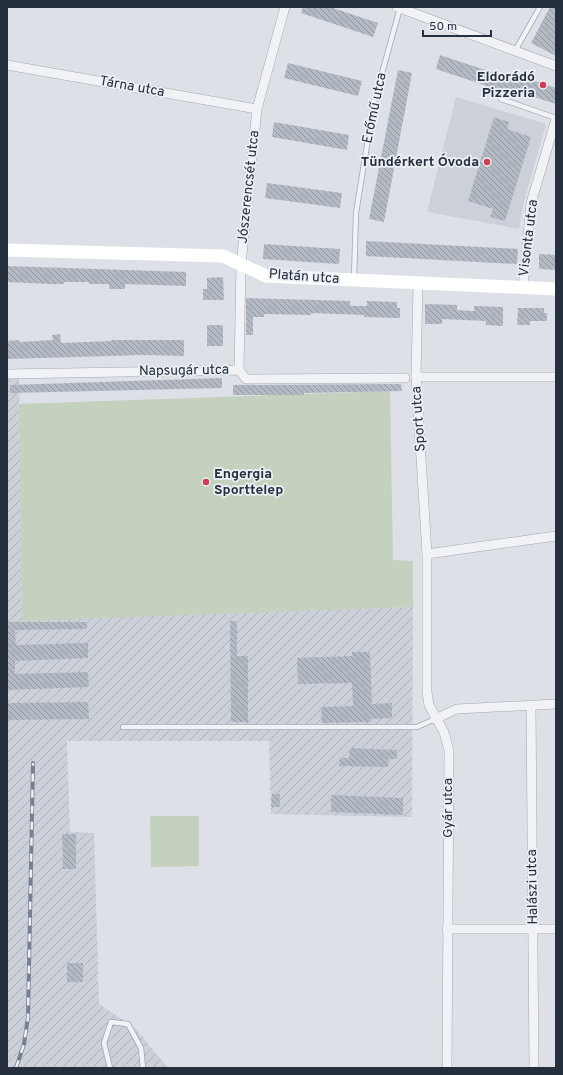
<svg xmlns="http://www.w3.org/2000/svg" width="563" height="1075" viewBox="0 0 563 1075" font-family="Overpass,sans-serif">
<defs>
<pattern id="industrial-furrows" width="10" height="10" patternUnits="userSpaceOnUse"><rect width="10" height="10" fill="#cbd0d9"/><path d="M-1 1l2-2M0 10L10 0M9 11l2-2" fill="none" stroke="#aeb3bb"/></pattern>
<pattern id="building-back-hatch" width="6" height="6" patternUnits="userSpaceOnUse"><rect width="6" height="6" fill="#b4bac4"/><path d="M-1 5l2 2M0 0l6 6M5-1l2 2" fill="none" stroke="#9298a1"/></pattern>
</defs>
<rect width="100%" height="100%" fill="#dde1e7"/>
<polygon fill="#cbd0d9" points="456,97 546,124 524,201 519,229 427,212"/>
<polygon fill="url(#industrial-furrows)" points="7,374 19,374 22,620 413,607 412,817 271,814 269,741 67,741 70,832 94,833 99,1004 135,1028 168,1068 7,1068"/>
<g fill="#c3d1be">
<polygon points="390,391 393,560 413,561 413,607 22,621 19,404"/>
<polygon points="150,816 199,816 199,866 151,867"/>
</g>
<g fill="url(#building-back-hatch)">
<polygon points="303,7 330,7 378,23 373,37 301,13"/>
<polygon points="550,7 556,7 556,56 531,43"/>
<polygon points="440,55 512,79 514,74 556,88 556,104 509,89 508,93 436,69"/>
<polygon points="288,63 362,81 358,96 284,78"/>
<polygon points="398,70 412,73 384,222 369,219"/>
<polygon points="494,117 509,122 507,129 531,137 505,221 490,217 493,209 468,201"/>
<polygon points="274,122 349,135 347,150 272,137"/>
<polygon points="267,183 342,193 340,208 265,198"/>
<polygon points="366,241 518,249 517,264 366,256"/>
<polygon points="264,244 340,249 339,264 263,259"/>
<polygon points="539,254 556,255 556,270 539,269"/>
<polygon points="7,266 186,272 186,286 125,284 125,289 109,289 109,284 89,284 89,282 64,282 64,284 50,284 7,282"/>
<polygon points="223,277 224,300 203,300 203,289 207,289 207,278"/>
<polygon points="246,298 350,301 350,305 352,306 367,306 367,301 397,302 397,308 400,308 400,318 364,317 364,315 311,313 311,315 264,314 264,317 253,317 253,335 246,335"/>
<polygon points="425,304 457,305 457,310 474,311 474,306 503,307 503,326 486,325 486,321 442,319 442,324 425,324"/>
<polygon points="518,308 544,308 544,313 547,313 547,321 530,321 530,325 517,325"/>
<rect x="207" y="325" width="16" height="21"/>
<polygon points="60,334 61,343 111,341 111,340 184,340 184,356 143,355 8,359 7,341 19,340 19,342 53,340 52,335"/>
<polygon points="222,378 222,388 10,393 10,385"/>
<polygon points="401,384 402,391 304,393 304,395 233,395 233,385"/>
<polygon points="230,621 237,621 237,656 248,656 248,722 231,722"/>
<polygon points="7,622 87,622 87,629 15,630 16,645 88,643 88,658 15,661 15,674 88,672 89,687 7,690"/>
<polygon points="352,652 370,652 372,704 392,703 392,718 371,719 371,722 322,723 321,707 353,706 352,683 298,684 297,658 352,656"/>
<polygon points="88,702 89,719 7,720 7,703"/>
<polygon points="350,748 397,750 397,759 388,759 388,767 339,766 340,758 349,758"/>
<polygon points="272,794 280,794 280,807 271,807"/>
<polygon points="331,795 403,798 403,815 331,812"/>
<polygon points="62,834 76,834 76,869 63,869"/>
<rect x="67" y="963" width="16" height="19"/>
</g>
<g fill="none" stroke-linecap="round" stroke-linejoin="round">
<g stroke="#a2a8b1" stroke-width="6">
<g id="lane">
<polyline points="515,51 540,7"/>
<polyline points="501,99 556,118"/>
<polyline points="354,279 356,213 374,102 400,8"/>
<polyline points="123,727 417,727 435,719"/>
<polyline points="110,1068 104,1043 111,1022 128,1024 141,1048 143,1068"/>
</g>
</g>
<g stroke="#a2a8b1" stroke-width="10">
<g id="street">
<polyline points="397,7 556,66"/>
<polyline points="7,65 257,109"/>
<polyline points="418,284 416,377 427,554 427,692 429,705 444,732 449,751 447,1068"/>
<polyline points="523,288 531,203 556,119"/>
<polyline points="239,370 241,264 257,109 285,7"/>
<polyline points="7,374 239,370 246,379 405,378"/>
<polyline points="416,377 556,377"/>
<polyline points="427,554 556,536"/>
<polyline points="531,706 534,1068"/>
<polyline points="435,719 457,709 556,704"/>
<polyline points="447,929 556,929"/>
</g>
</g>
<use href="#lane" stroke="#f0f2f5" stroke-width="4.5"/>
<use href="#street" stroke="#f0f2f5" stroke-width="9"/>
<polyline stroke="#fff" stroke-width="13" points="7,250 223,256 266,276 556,289"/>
<g stroke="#768091" stroke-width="4">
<polyline id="rail" points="16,1068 24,1044 28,1017 33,763"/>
</g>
<use href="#rail" stroke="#ecf0f5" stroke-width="2.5" stroke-dasharray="8" stroke-linecap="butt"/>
</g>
<g fill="#d03e53" stroke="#ecf0f5" stroke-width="1.5">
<circle cx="543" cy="85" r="4"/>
<circle cx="487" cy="162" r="4"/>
<circle cx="206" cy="482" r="4"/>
</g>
<g text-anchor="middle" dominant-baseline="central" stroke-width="3.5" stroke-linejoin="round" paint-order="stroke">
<g font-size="14" font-weight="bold" fill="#262f3e" stroke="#ecf0f5" text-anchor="end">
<text x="535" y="77">Eldorádó<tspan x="535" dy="16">Pizzeria</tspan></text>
<text x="479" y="162">Tündérkert Óvoda</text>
<text x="214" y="474" text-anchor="start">Engergia<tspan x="214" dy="16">Sporttelep</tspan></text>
</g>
<g font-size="14" fill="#262f3e" stroke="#ecf0f5">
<text transform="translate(132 87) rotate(10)">Tárna utca</text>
<text transform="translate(375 108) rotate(-78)">Erőmű utca</text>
<text transform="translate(249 187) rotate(-84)">Jószerencsét utca</text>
<text transform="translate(529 238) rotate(-83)">Visonta utca</text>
<text transform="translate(304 277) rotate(4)">Platán utca</text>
<text transform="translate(184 371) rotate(-1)">Napsugár utca</text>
<text transform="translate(419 419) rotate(-94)">Sport utca</text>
<text transform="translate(448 808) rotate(-90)">Gyár utca</text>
<text transform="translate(533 887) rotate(-91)">Halászi utca</text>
</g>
</g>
<rect width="563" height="1075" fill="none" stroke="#262f3e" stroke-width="16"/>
<path d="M423 30v6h68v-6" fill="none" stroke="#262f3e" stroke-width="2"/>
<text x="429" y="30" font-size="12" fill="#262f3e" stroke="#ecf0f5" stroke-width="3" paint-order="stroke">50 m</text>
</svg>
